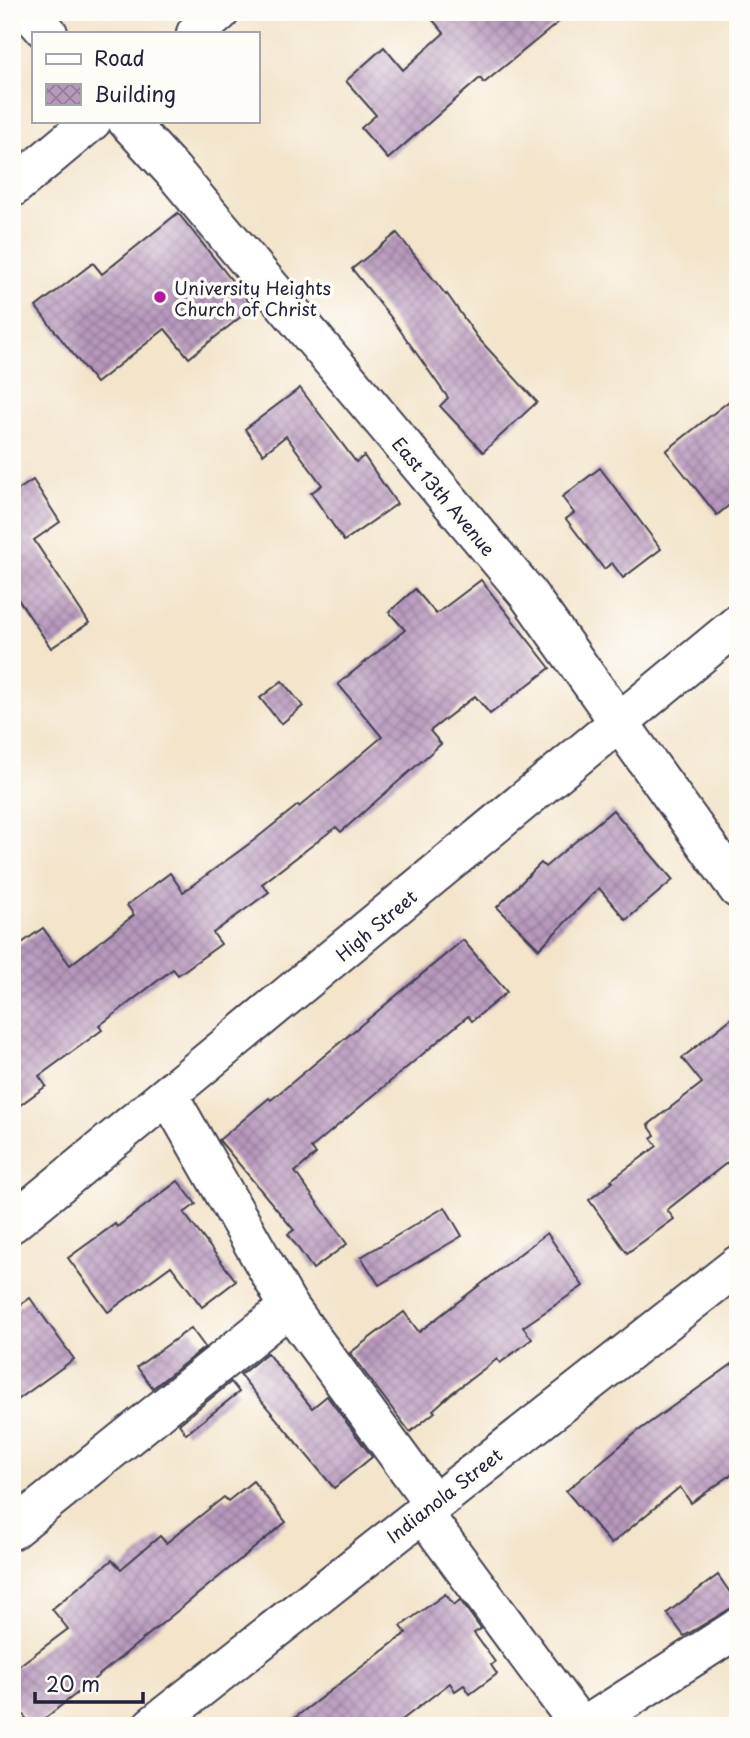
<svg xmlns="http://www.w3.org/2000/svg" width="750" height="1738" viewBox="0 0 750 1738" font-family="'Playpen Sans',sans-serif">
<defs>
<pattern id="building-cross-hatch" width="8" height="8" patternUnits="userSpaceOnUse" patternTransform="scale(1.75)"><rect width="8" height="8" fill="#b898bd"/><path d="M0 0l8 8M0 8l8-8" fill="none" stroke="#957c9b"/></pattern>
</defs>
<rect width="100%" height="100%" fill="#fdfcf7"/>
<filter id="ink" filterUnits="userSpaceOnUse"><feTurbulence type="fractalNoise" baseFrequency=".0143" numOctaves="2"/><feDisplacementMap in="SourceGraphic" scale="14" xChannelSelector="R" yChannelSelector="G"/><feConvolveMatrix kernelMatrix="1 2 1 2 8 2 1 2 1" color-interpolation-filters="sRGB"/></filter>
<filter id="wash" filterUnits="userSpaceOnUse"><feTurbulence type="fractalNoise" baseFrequency=".00686" numOctaves="4" result="noise"/><feDisplacementMap in="SourceGraphic" scale="28" xChannelSelector="R" yChannelSelector="G"/><feGaussianBlur stdDeviation="1.57" result="paint"/><feColorMatrix in="noise" values="0 0 0 0 0 0 0 0 0 0 0 0 0 0 0 0 0 1.4 0 .05"/><feComposite in="paint" operator="in"/></filter>
<g filter="url(#wash)">
<rect width="100%" height="100%" fill="#f3e4ca"/>
<g id="blocks">
<g fill="url(#building-cross-hatch)">
<polygon points="426,12 571,12 484,83 480,78 388,159 361,128 376,115 346,81 384,47 403,70 444,33"/>
<polygon points="178,213 253,307 189,358 165,329 96,383 36,307 93,263 102,274"/>
<polygon points="397,233 446,295 447,294 478,338 537,402 483,452 440,406 448,398 390,316 352,269"/>
<polygon points="300,388 356,462 364,456 397,504 344,541 311,493 322,485 286,436 263,454 245,429"/>
<polygon points="738,394 738,498 717,515 666,451"/>
<polygon points="600,468 661,549 623,578 612,563 604,569 566,519 574,513 562,497"/>
<polygon points="33,480 60,522 34,540 89,623 51,648 12,590 12,494"/>
<polygon points="481,580 550,668 490,714 475,696 430,731 441,744 341,832 336,827 262,884 269,892 213,933 221,944 178,975 173,969 99,1026 102,1030 39,1076 46,1086 12,1111 12,950 43,928 70,965 134,915 127,905 170,873 183,892 253,841 298,805 299,807 382,737 338,684 405,630 389,612 415,589 436,614"/>
<polygon points="282,681 303,706 281,724 260,698"/>
<polygon points="613,810 673,880 626,920 599,888 539,949 497,907 541,863 545,867"/>
<polygon points="463,940 507,992 472,1021 468,1016 311,1148 316,1154 295,1172 347,1244 313,1269 288,1234 294,1230 219,1140 269,1098 271,1100"/>
<polygon points="738,1013 738,1154 667,1210 674,1219 627,1253 589,1200 613,1182 611,1180 657,1146 651,1138 655,1135 648,1125 702,1083 682,1058"/>
<polygon points="178,1181 196,1204 184,1213 236,1281 202,1307 171,1266 108,1312 68,1258 115,1224 117,1227"/>
<polygon points="445,1207 462,1236 379,1285 361,1257"/>
<polygon points="547,1233 583,1286 523,1327 532,1339 500,1363 497,1359 452,1393 433,1410 435,1412 410,1432 350,1353 404,1312 419,1332"/>
<polygon points="30,1298 74,1359 12,1404 12,1311"/>
<polygon points="191,1328 205,1347 153,1388 137,1367"/>
<polygon points="267,1353 312,1408 327,1396 372,1457 334,1488 240,1375"/>
<polygon points="738,1360 738,1470 691,1503 680,1487 611,1544 566,1491 638,1431"/>
<polygon points="231,1382 239,1392 186,1434 179,1424"/>
<polygon points="253,1481 286,1522 76,1694 35,1726 32,1726 12,1700 12,1671 68,1629 52,1609 112,1560 121,1569 160,1536 166,1543 224,1497 228,1501"/>
<polygon points="718,1575 738,1604 684,1636 667,1613"/>
<polygon points="445,1594 454,1605 460,1600 481,1629 474,1633 495,1662 491,1665 497,1674 470,1694 464,1685 455,1691 450,1683 394,1726 284,1726 406,1633 401,1626"/>
</g>
</g>
</g>
<g filter="url(#ink)">
<use href="#blocks" fill-opacity="0" stroke="#413f50" stroke-width="2"/>
<g fill="none" stroke-linecap="round" stroke-linejoin="round">
<g stroke="#413f50" stroke-width="42">
<g id="minor">
<polyline points="29,12 48,33"/>
<polyline points="196,33 220,12"/>
<polyline points="127,121 172,170 527,593 738,889"/>
<polyline points="12,188 92,121"/>
<polyline points="169,1096 289,1307 433,1503"/>
<polyline points="12,1223 738,624"/>
<polyline points="422,1512 580,1726"/>
<polyline points="12,1530 289,1307"/>
<polyline points="152,1726 738,1265"/>
<polyline points="585,1726 738,1628"/>
</g>
</g>
<use href="#minor" stroke="#fff" stroke-width="38"/>
</g>
</g>
<circle fill="#b5179e" stroke="#fdfcf7" stroke-width="2.5" cx="160" cy="297" r="7"/>
<g text-anchor="middle" dominant-baseline="central" stroke-width="7" stroke-linejoin="round" paint-order="stroke">
<g font-size="18" fill="#22223b" stroke="#fdfcf7" text-anchor="start">
<text x="174" y="287">University Heights<tspan x="174" dy="21">Church of Christ</tspan></text>
</g>
<g font-size="18" fill="#22223b" stroke="#fdfcf7">
<text transform="translate(444 496) rotate(50)">East 13th Avenue</text>
<text transform="translate(376 925) rotate(-40)">High Street</text>
<text transform="translate(444 1495) rotate(-38)">Indianola Street</text>
</g>
</g>
<rect width="750" height="1738" fill="none" stroke="#fdfcf7" stroke-width="42"/>
<rect x="32" y="32" width="228" height="91" fill="#fdfcf7" stroke="#a5a5ac" stroke-width="2"/>
<rect x="46" y="54" width="35" height="10" fill="#ffffff" stroke="#a5a5ac" stroke-width="2"/>
<text x="94" y="66" font-size="21" fill="#22223b">Road</text>
<rect x="46" y="84" width="35" height="21" fill="url(#building-cross-hatch)" stroke="#a5a5ac" stroke-width="2"/>
<text x="94" y="102" font-size="21" fill="#22223b">Building</text>
<path d="M35 1692v10h108v-10" fill="none" stroke="#22223b" stroke-width="3.5"/>
<text x="46" y="1692" font-size="21" fill="#22223b" stroke="#fdfcf7" stroke-width="5" paint-order="stroke">20 m</text>
</svg>
